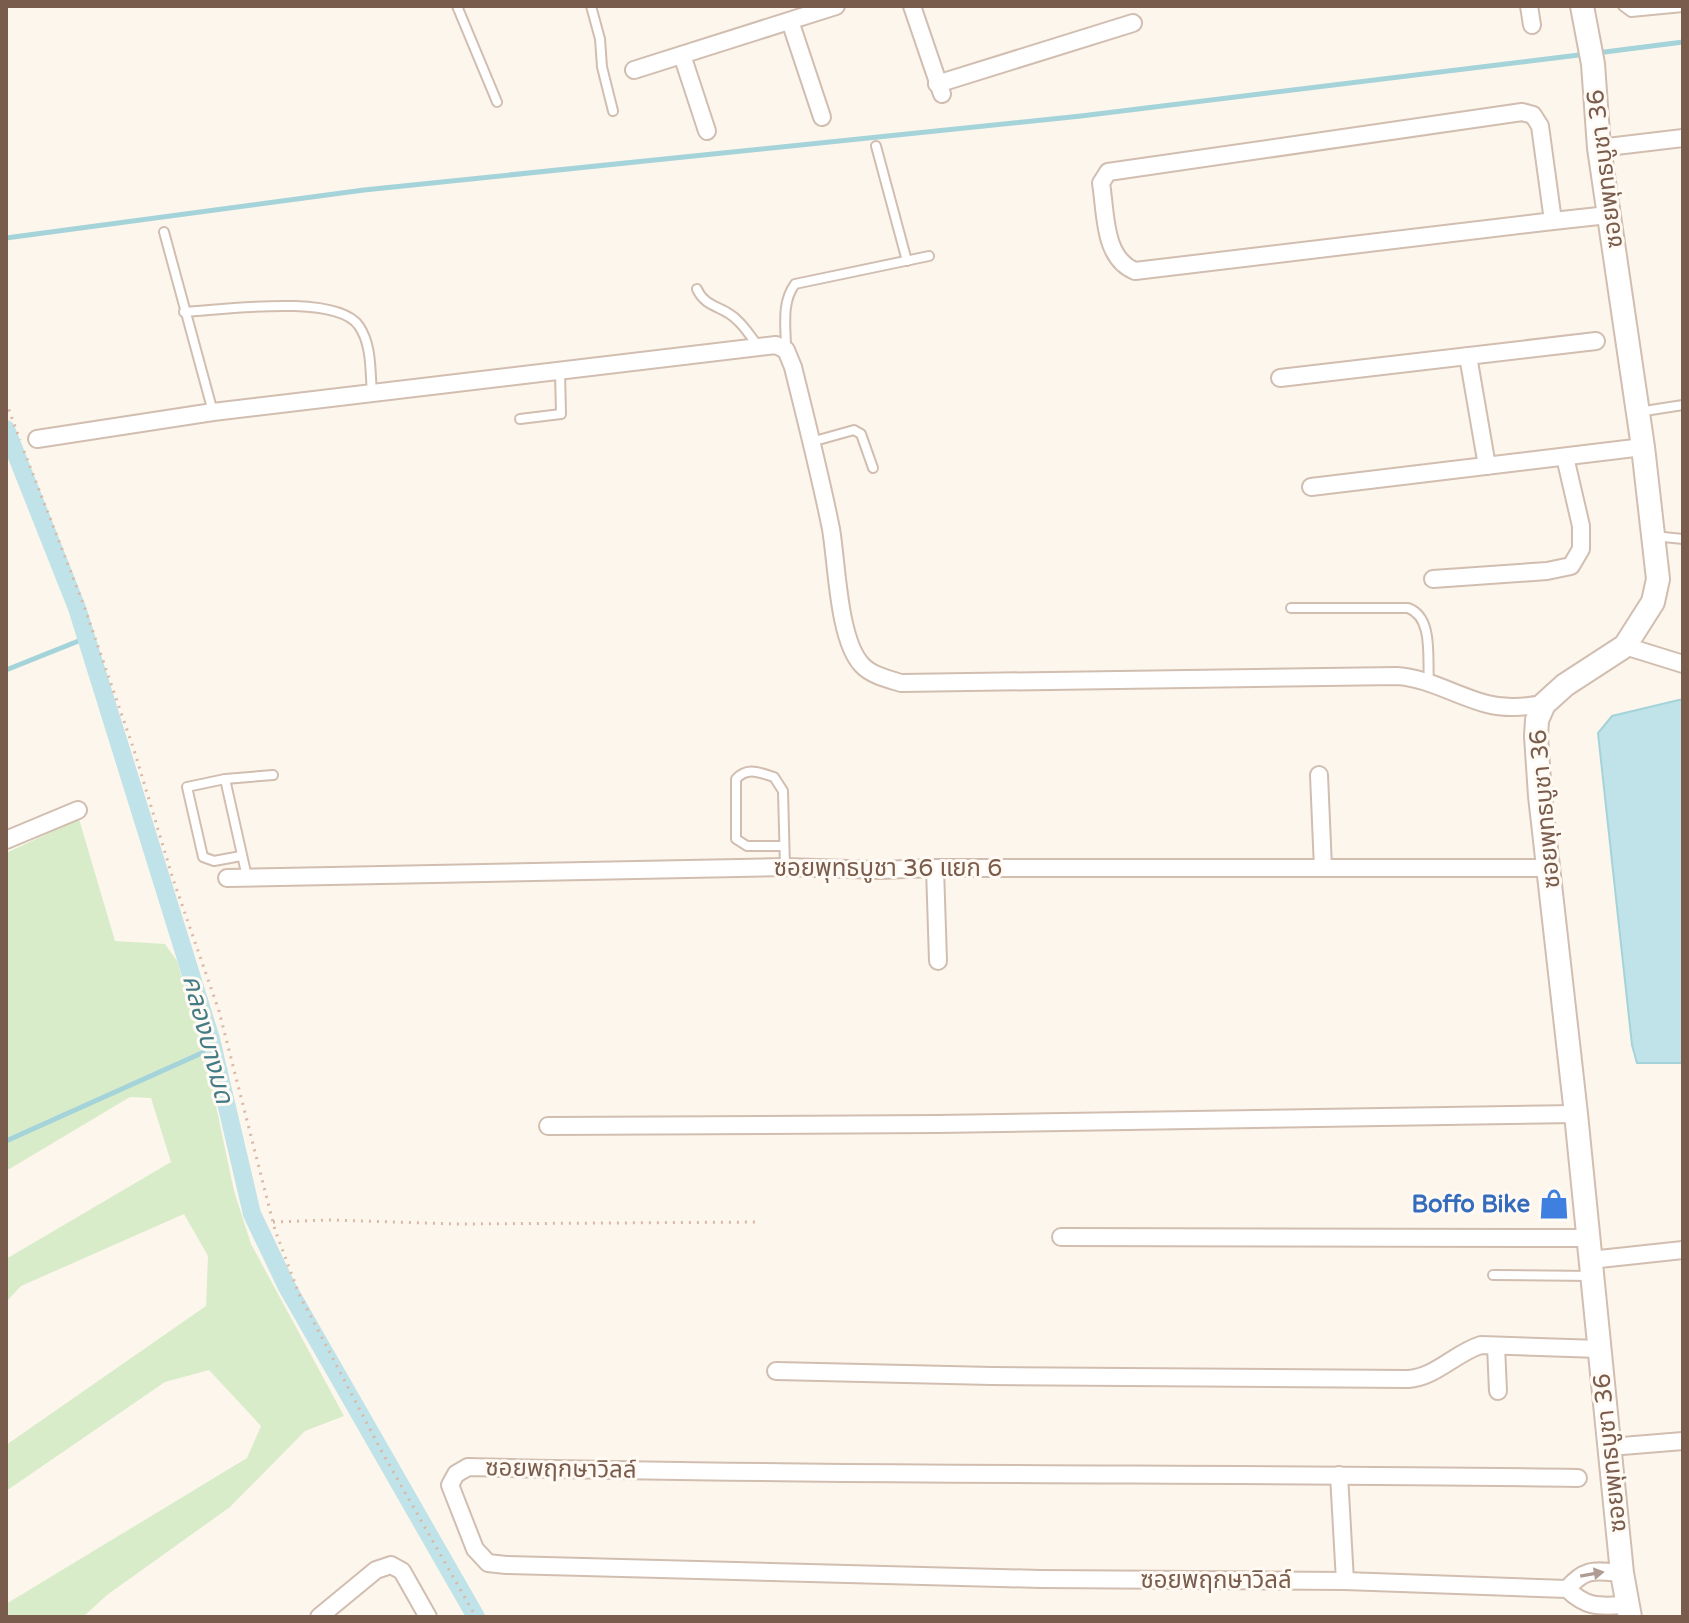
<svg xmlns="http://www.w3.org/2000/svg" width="1689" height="1623" viewBox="0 0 1689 1623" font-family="'Varela Round','Noto Sans Thai',sans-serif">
<rect width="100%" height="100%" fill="#fdf6ec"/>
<polygon fill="#d8ecc9" points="79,819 115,941 165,944 177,961 204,1049 234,1191 251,1244 344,1416 305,1431 230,1507 107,1595 83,1617 6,1617 6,1604 247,1458 261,1426 209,1370 165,1382 6,1491 6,1445 206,1306 208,1256 184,1214 21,1286 6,1302 6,1259 171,1162 151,1098 130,1097 6,1171 6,853"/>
<polygon fill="#bfe3e8" stroke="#a5d3da" stroke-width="2" points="1683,699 1683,1063 1637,1063 1632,1045 1598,733 1612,716"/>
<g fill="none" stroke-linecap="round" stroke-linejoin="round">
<g stroke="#a5d3da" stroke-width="5">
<polyline points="1597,53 1683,42"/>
<polyline points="6,238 364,190 1081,116 1587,54"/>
<polyline points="6,670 86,638"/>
<polyline points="6,1141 213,1048"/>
</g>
<polyline stroke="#bfe3e8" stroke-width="18" points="6,429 77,608 211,1039 252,1214 287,1287 476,1617"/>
<g stroke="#d1beb0" stroke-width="12">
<g id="service">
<polyline points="457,6 497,102"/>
<polyline points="591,6 600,39 602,67 613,111"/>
<polyline points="1623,6 1631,12 1683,7"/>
<polyline points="876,146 907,261"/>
<polyline points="164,232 213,412"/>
<path d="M697 289C705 308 724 306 737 320 745 327 751 337 758 346"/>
<path d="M184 312C223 310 336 293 359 326 372 345 370 371 372 393"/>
<path d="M786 349C786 327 781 303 795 284L929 256"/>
<polyline points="1638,412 1683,405"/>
<polyline points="520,419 561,414 560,371"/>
<polyline points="811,442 854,430 861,434 873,468"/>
<polyline points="1654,536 1683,539"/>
<path d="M1291 608H1408C1434 617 1427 659 1429 682"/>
<polyline points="225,779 187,787 203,857 214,861 241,856"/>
<path d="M784 846H747L736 839V779C748 766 760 773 774 777L783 791 785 867"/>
<polyline points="247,877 225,779 273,775"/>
<polyline points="1493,1275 1592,1276"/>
</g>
</g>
<g stroke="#d1beb0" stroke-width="20">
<g id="minor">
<polyline points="912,6 942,94"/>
<polyline points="1529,6 1532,25"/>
<polyline points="790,21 822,117"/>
<polyline points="682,55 707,131"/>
<polyline points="634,70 836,6"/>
<polyline points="937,84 1133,23"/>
<path d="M1522 112 1533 115 1540 126 1553 221 1135 271C1103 258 1106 213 1101 183L1108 172Z"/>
<polyline points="1599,148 1683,138"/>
<polyline points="1553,221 1608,215"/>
<polyline points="1468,356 1487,466"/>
<polyline points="1280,378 1596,341"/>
<path d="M37 439 213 412 776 345 786 350 793 367C806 420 820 474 831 529 837 563 838 640 862 665 871 675 888 679 901 683L1397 676C1429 678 1456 696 1487 704 1506 709 1524 707 1544 704"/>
<polyline points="1311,487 1643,447"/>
<polyline points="1433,579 1547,571 1571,566 1581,549 1581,526 1565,457"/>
<polyline points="1625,646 1683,664"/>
<polyline points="1319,775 1323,868"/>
<polyline points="6,840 78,810"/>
<polyline points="935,868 938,961"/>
<polyline points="227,878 785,867 879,870 935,868 1549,868"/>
<polyline points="548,1126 937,1124 1576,1114"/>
<polyline points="1061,1237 1588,1238"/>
<polyline points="1590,1260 1683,1250"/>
<polyline points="1496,1346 1498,1391"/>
<path d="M776 1371 992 1376 1408 1379C1436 1377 1455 1353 1481 1345L1599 1349"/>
<polyline points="1610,1447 1683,1441"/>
<polyline points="1339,1475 1345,1581"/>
<path d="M1578 1478C1208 1473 838 1476 468 1467L456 1474 450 1485 475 1549 488 1563 506 1565 1040 1579 1345 1581 1567 1589C1588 1609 1600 1606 1627 1605"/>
<path d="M1567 1589C1586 1567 1595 1571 1622 1573"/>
<polyline points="319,1617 376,1570 391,1565 402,1571 428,1617"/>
</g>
</g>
<g stroke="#d1beb0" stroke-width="26">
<polyline id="tertiary" points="1582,6 1593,64 1599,148 1643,447 1658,579 1653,602 1625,646 1565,685 1544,704 1537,720 1536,736 1540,796 1576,1114 1622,1573 1630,1617"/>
</g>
<g stroke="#d9b8a5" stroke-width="3" stroke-dasharray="2 6" stroke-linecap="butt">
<polyline points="6,402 20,440"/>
<polyline points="24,451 84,606 134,750 173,879 219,1011 275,1230 299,1294 382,1452 476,1617"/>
<polyline points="273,1222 331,1220 456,1224 760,1222"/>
</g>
<use href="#service" stroke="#fff" stroke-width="8"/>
<use href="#minor" stroke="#fff" stroke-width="16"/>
<use href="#tertiary" stroke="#fff" stroke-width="22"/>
</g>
<defs><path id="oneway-solid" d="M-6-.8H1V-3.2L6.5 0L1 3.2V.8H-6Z" transform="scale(2)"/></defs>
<use fill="#af9d94" href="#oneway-solid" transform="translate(1592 1574) rotate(-10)"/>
<defs>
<g id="shop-bare" transform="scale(2.4)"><path d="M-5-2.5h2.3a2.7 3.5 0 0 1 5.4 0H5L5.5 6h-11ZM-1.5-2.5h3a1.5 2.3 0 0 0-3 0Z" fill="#3f7fe0" stroke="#fffaf3" stroke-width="2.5" paint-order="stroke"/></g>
</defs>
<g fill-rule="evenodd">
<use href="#shop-bare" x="1554" y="1204"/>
</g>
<g text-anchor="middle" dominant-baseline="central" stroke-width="6" stroke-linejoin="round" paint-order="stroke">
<g font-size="24" fill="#7a5c4d" stroke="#fffaf3">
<text transform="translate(1605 169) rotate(-97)">ซอยพุทธบูชา 36</text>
<text transform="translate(1545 809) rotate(-95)">ซอยพุทธบูชา 36</text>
<text x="888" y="868">ซอยพุทธบูชา 36 แยก 6</text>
<text transform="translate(1610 1453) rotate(-96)">ซอยพุทธบูชา 36</text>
<text transform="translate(561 1469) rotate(1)">ซอยพฤกษาวิลล์</text>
<text x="1216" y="1580">ซอยพฤกษาวิลล์</text>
</g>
<g font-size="24" font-weight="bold" fill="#366cbe" stroke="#fffaf3" text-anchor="end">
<text x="1530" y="1204">Boffo Bike</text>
</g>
<g font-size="26" font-style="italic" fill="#437c86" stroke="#fffaf3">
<text transform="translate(208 1039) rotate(75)">คลองบางมด</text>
</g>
</g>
<rect width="1689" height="1623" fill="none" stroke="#7a5c4d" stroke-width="16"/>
</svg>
